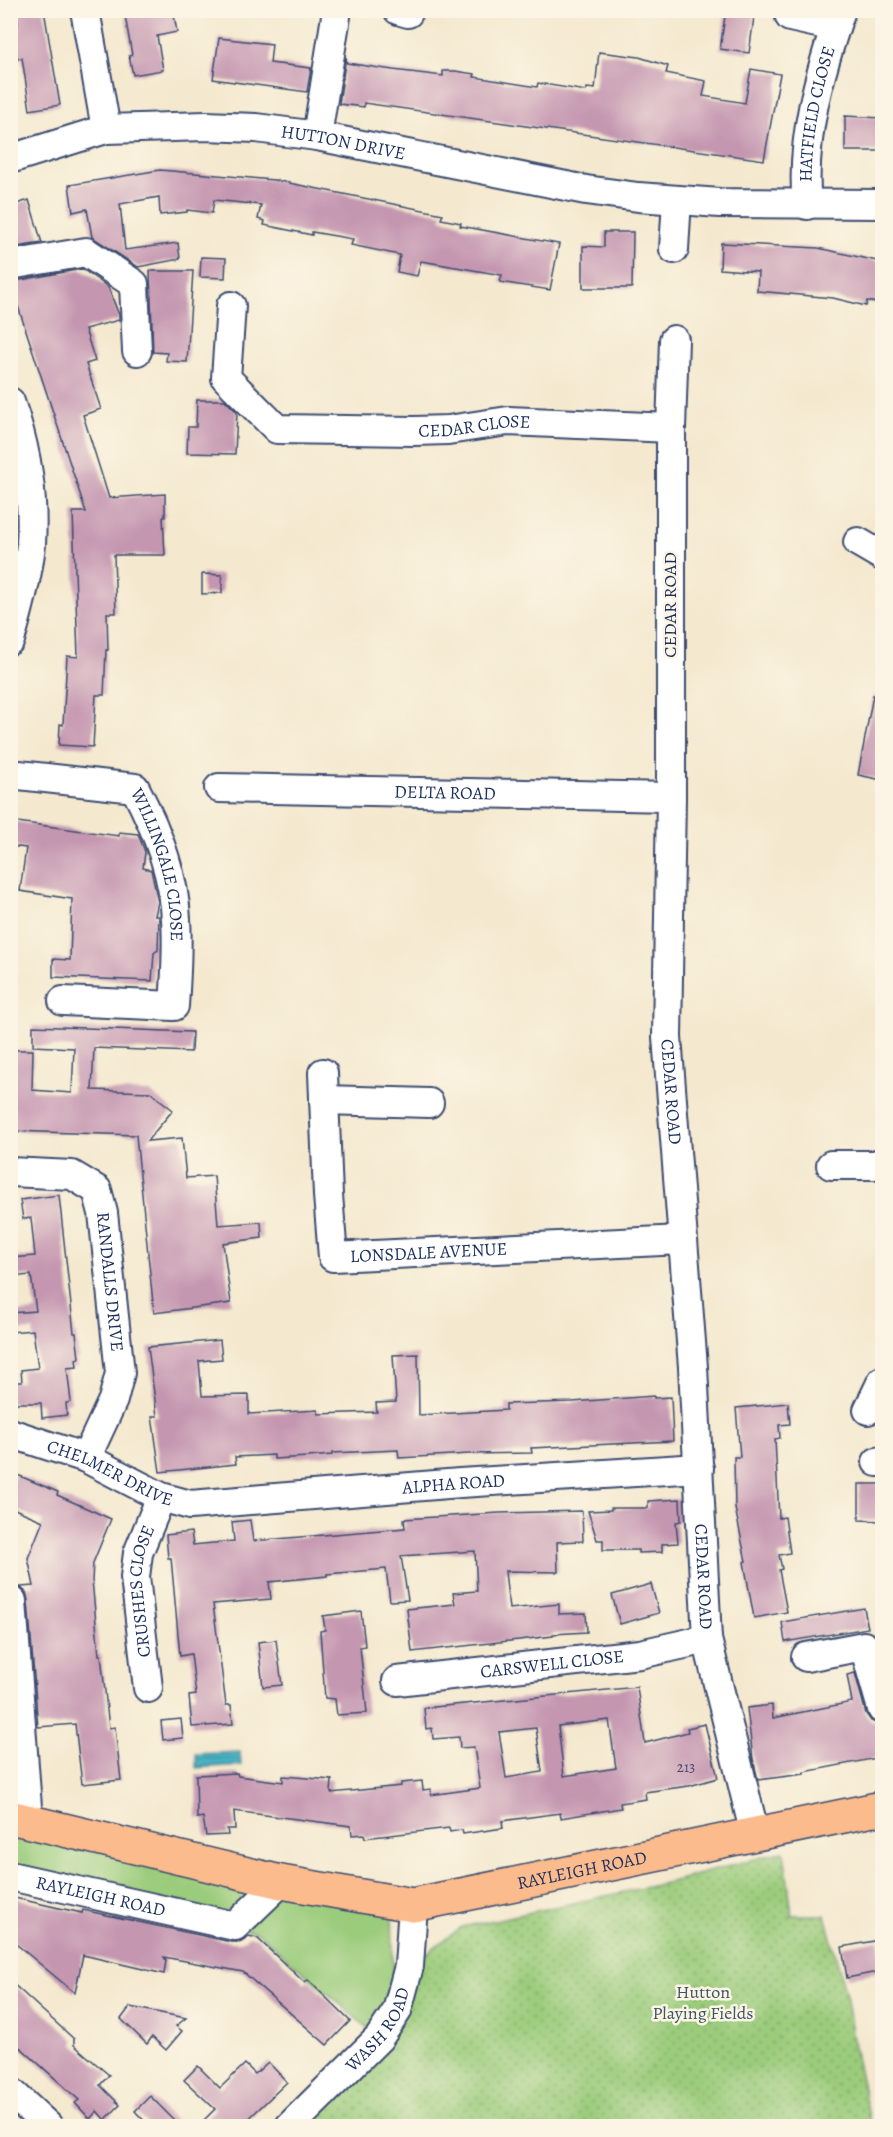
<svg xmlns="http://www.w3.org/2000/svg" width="893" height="2137" viewBox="0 0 893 2137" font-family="Alegreya,serif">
<defs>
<pattern id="park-dots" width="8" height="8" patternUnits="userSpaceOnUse" patternTransform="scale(1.5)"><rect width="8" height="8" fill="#9bcc7b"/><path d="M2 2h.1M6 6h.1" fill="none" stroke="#7ea668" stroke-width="1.8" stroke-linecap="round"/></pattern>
<pattern id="water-rules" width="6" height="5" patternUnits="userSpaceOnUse" patternTransform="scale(1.5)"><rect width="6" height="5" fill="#45b2c1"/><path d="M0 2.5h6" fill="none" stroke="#3991a0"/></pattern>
</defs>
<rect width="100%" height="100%" fill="#fcf5e5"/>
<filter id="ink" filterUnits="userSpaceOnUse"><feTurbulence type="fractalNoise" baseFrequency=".0167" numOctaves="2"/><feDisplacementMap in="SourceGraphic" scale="12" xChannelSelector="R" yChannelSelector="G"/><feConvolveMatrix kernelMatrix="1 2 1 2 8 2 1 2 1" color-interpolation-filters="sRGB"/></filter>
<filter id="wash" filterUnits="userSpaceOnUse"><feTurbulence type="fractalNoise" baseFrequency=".008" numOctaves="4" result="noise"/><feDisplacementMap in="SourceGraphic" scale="24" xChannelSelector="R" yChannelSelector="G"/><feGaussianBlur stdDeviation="1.35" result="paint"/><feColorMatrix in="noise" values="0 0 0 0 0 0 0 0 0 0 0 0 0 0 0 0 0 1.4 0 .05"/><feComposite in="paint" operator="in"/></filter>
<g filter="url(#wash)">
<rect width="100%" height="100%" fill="#f4e9cf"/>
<polygon fill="#9bcc7b" stroke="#5b7e6c" stroke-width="1.5" points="11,1817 392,1901 393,1977 379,2038 257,1932 11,1876"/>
<polygon fill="url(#park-dots)" stroke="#5b7e6c" stroke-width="1.5" points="784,1851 792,1915 825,1915 847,1999 854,2047 871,2126 290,2126 379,2038 409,1966 462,1927 671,1882"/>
<polygon fill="url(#water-rules)" stroke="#307090" stroke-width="1.5" points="240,1752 241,1765 196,1768 196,1754"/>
<g id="blocks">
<g fill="#c496b0" fill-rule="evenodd">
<polygon points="29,10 44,10 60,105 30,110 22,58 17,59 13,36 15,36 13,24 18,24 16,12"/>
<polygon points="124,10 173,10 177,32 157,36 163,70 133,75 129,56 132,55"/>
<polygon points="726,10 755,10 749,53 720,49"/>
<polygon points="219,38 272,44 270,63 311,68 307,92 213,79"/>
<polygon points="599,52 639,57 668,66 666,73 706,81 703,96 745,103 751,69 780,74 764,160 364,103 364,107 339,104 346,57 347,63 393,70 443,76 443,71 455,71 475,74 474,77 537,87 538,83 586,91 587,88 595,89"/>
<polygon points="845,116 882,118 882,151 845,151"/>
<polygon points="160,170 274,180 443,214 441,219 461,223 460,226 559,244 550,290 500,282 502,275 433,263 421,261 417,276 397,272 400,255 351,245 353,239 312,232 312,235 264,225 265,221 258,219 261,205 214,200 212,213 187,210 187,212 160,215 159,197 120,204 125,250 178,243 180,259 138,267 92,237 87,209 73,212 69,185"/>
<polygon points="29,200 42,243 10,248 10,206"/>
<polygon points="604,232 633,232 632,288 583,288 583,246 604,247"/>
<polygon points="721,243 818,248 882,262 882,304 867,301 866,306 833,298 757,291 758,272 720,269"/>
<polygon points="201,257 226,258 225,278 200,277"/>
<polygon points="82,269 108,287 119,315 119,320 85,329 95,361 86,364 101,409 83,415 109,498 165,494 165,517 163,517 165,555 114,555 116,613 107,613 108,650 106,650 104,695 96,695 93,747 59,745 60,724 63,725 67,656 78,657 73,512 86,512 10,282"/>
<polygon points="150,271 193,271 187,362 166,361 167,353 153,352"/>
<polygon points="197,400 225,400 237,412 235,454 187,453 188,427 196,427"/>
<polygon points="202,574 222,575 222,593 202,594"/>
<polygon points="873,695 882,696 882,780 858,775"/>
<polygon points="10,821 119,836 119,832 138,834 145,852 143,868 151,870 158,902 155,916 159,916 158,950 154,953 152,981 53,977 53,959 70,960 72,899 20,891 26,848 10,846"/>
<polygon points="33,1026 192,1032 191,1052 94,1048 92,1090 150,1092 173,1110 147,1141 182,1138 186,1178 214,1176 218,1225 261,1222 262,1238 223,1243 231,1303 154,1313 136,1135 10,1131 10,1091 14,1050 33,1050 32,1090 72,1093 74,1048 33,1046"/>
<polygon points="59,1195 74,1333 76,1333 79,1358 76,1359 77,1367 67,1368 71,1402 66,1403 67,1415 42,1418 41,1403 10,1403 10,1382 22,1382 21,1370 38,1368 33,1330 10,1332 10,1313 36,1311 31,1275 10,1277 10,1258 35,1256 31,1218 23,1219 20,1200"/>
<polygon points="220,1340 222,1359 199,1361 202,1396 249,1395 249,1414 318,1410 318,1414 377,1412 376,1403 396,1402 393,1355 418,1354 419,1415 506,1410 506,1404 572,1402 654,1396 654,1398 671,1397 673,1441 531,1448 532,1453 469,1454 399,1458 398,1450 332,1453 332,1455 308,1457 274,1459 274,1455 235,1457 236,1464 160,1472 152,1416 157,1416 148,1347"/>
<polygon points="788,1403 790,1424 779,1425 780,1438 775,1439 779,1518 785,1517 790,1553 779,1555 782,1569 779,1570 787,1612 754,1618 744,1562 746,1561 735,1508 734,1457 740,1457 736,1408"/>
<polygon points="15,1474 58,1492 57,1495 111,1519 93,1563 92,1580 99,1655 101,1655 109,1728 115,1727 121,1780 82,1784 75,1724 38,1727 28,1600 26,1592 20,1587 34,1586 28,1558 43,1521 10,1507 10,1484"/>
<polygon points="859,1484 882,1484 882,1521 859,1520"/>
<polygon points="680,1499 681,1521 676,1522 678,1543 662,1544 662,1552 638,1553 638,1550 603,1550 603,1540 597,1540 588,1511 611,1510 611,1508 648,1508 648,1501"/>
<polygon points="582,1511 583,1541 557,1542 558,1572 505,1571 509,1609 559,1604 559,1614 586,1613 587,1632 553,1634 553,1636 412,1652 407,1609 455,1604 453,1593 477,1591 475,1551 401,1556 408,1600 390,1601 386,1569 327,1574 327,1576 269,1582 271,1599 213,1604 226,1705 231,1705 233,1724 192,1727 189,1696 196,1695 191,1654 180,1656 171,1558 168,1558 166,1535 191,1532 193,1545 234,1541 232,1522 250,1520 253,1541 405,1528 404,1519 499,1513"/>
<polygon points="651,1584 659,1613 620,1624 612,1595"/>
<polygon points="864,1608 868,1628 785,1642 782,1622"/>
<polygon points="361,1611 365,1646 360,1647 367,1713 337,1715 335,1699 325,1698 320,1631 325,1630 323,1616"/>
<polygon points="276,1640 282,1685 263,1687 258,1642"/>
<polygon points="855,1673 866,1714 871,1721 881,1725 882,1757 804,1772 804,1774 758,1780 753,1759 747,1708 772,1705 773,1718 852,1702 847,1675"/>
<path d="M637 1687 645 1743 688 1732 687 1728 705 1724 718 1778 689 1786 645 1792 646 1799 620 1803 621 1808 561 1818 560 1813 502 1821 503 1828 463 1834 462 1830 450 1832 449 1828 365 1838 364 1834 352 1835 351 1826 234 1811 235 1829H227L228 1835 206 1836 203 1817 197 1818 196 1775 237 1773 238 1776 283 1782V1776L332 1780 331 1793 401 1786V1783L422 1781 423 1790 431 1789V1795L480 1788 474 1747 460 1748 459 1737 433 1739 432 1728 426 1729 424 1708ZM609 1720 616 1768 564 1776 558 1726ZM536 1728 542 1772 506 1778 499 1732Z"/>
<polygon points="181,1719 183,1738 163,1740 161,1721"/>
<polygon points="10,1897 82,1913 83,1910 125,1919 231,1942 240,1942 249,1936 257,1938 305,1983 308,1980 350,2021 327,2045 243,1972 164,1957 166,1960 164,1974 83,1955 75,1993 10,1939"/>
<polygon points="879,1940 882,1971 847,1978 842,1947"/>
<polygon points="10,1981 74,2039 74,2045 109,2075 100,2085 120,2105 105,2120 97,2111 90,2119 75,2103 79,2100 21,2048 10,2044"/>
<polygon points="130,2007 186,2018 176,2026 182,2031 166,2050 152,2037 147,2044 121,2019"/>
<polygon points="268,2062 287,2082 240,2127 197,2127 215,2109 184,2080 198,2066 220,2088 245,2064 255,2074"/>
<polygon points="150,2096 181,2127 150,2127 135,2111"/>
</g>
</g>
</g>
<g filter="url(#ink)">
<use href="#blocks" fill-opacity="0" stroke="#3c4b6f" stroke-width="1.5"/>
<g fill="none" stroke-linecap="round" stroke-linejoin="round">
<g stroke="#3c4b6f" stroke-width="32">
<g id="minor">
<polyline points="85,10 106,129"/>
<polyline points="398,10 408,13"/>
<polyline points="790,17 835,27"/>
<polyline points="317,136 337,10"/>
<path id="s1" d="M10 159 106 129 206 126 256 128 317 136 586 190 638 197 720 203 882 204"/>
<path id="s2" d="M807 205C800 139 820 72 841 10"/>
<polyline points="674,249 677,200"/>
<polyline points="10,265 86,252 134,284 137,351"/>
<path id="s3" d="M231 306 226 378 277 429 414 431 448 430 508 421 671 428"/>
<path id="s4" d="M674 340 671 428V797L667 1037 693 1367 707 1639 755 1835"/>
<path d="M10 402C26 447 34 497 31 544 28 576 19 609 10 640"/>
<polyline points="858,542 882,556"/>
<path id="s5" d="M10 774 135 788C156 828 174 874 176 919 178 948 176 977 174 1006L63 1001"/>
<path id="s6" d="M219 788 671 797"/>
<path id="s7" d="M323 1073 328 1195 333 1257 682 1240"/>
<polyline points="324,1100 429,1103"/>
<polyline points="831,1165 875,1165 882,1162"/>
<path id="s8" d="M10 1172 72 1175 97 1190 103 1213 120 1373 113 1400 86 1458"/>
<polyline points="868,1410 882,1381"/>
<path id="s9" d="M10 1433 86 1458 161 1497 190 1505 460 1483 699 1468"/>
<polyline points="877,1462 882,1461"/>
<polyline points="12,1601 28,1821"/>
<polyline points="806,1657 864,1646 882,1709"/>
<path id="s10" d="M397 1681 640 1654 707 1639"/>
<path id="s11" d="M148 1688 135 1577 138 1553 161 1497"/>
<path id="s12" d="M10 1876 235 1926 281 1882"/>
<polyline points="10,2091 48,2126"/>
<path id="s13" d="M290 2126 379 2038 397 2011 409 1966 413 1905"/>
</g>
</g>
<g stroke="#3c4b6f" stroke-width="36">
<g id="major">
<path id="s14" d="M10 1817 281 1882 413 1905 882 1808"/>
</g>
</g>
<use href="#minor" stroke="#fff" stroke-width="28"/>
<use href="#major" stroke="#fbbb8d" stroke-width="33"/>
</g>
</g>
<g text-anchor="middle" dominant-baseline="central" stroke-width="5" stroke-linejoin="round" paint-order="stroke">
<g font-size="15" fill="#454972">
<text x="686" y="1767">213</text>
</g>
<g font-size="18" fill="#1b2f5e" stroke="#fcf5e5">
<text stroke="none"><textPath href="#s2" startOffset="92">HATFIELD CLOSE</textPath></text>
<text stroke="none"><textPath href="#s1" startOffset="339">HUTTON DRIVE</textPath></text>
<text stroke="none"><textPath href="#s3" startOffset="342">CEDAR CLOSE</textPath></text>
<text transform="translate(670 605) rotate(-90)">CEDAR ROAD</text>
<text stroke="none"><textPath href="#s6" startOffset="226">DELTA ROAD</textPath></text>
<text stroke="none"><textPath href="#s5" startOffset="207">WILLINGALE CLOSE</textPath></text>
<text stroke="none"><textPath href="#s4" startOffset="752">CEDAR ROAD</textPath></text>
<text stroke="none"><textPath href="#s7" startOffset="280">LONSDALE AVENUE</textPath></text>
<text stroke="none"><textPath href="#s8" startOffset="184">RANDALLS DRIVE</textPath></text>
<text stroke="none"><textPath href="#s9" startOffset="108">CHELMER DRIVE</textPath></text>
<text stroke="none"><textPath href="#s9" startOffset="459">ALPHA ROAD</textPath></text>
<text stroke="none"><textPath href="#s4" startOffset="1238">CEDAR ROAD</textPath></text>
<text stroke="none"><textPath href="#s11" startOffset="98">CRUSHES CLOSE</textPath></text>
<text stroke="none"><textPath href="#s10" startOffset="156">CARSWELL CLOSE</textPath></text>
<text stroke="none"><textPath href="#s14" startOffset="585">RAYLEIGH ROAD</textPath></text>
<text stroke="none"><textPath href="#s12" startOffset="93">RAYLEIGH ROAD</textPath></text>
<text stroke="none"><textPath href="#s13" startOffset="132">WASH ROAD</textPath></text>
</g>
<g font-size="18" fill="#3b5665" stroke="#fcf5e5">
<text x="703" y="1992">Hutton<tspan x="703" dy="21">Playing Fields</tspan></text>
</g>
</g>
<rect width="893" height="2137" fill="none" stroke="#fcf5e5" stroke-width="36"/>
</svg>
